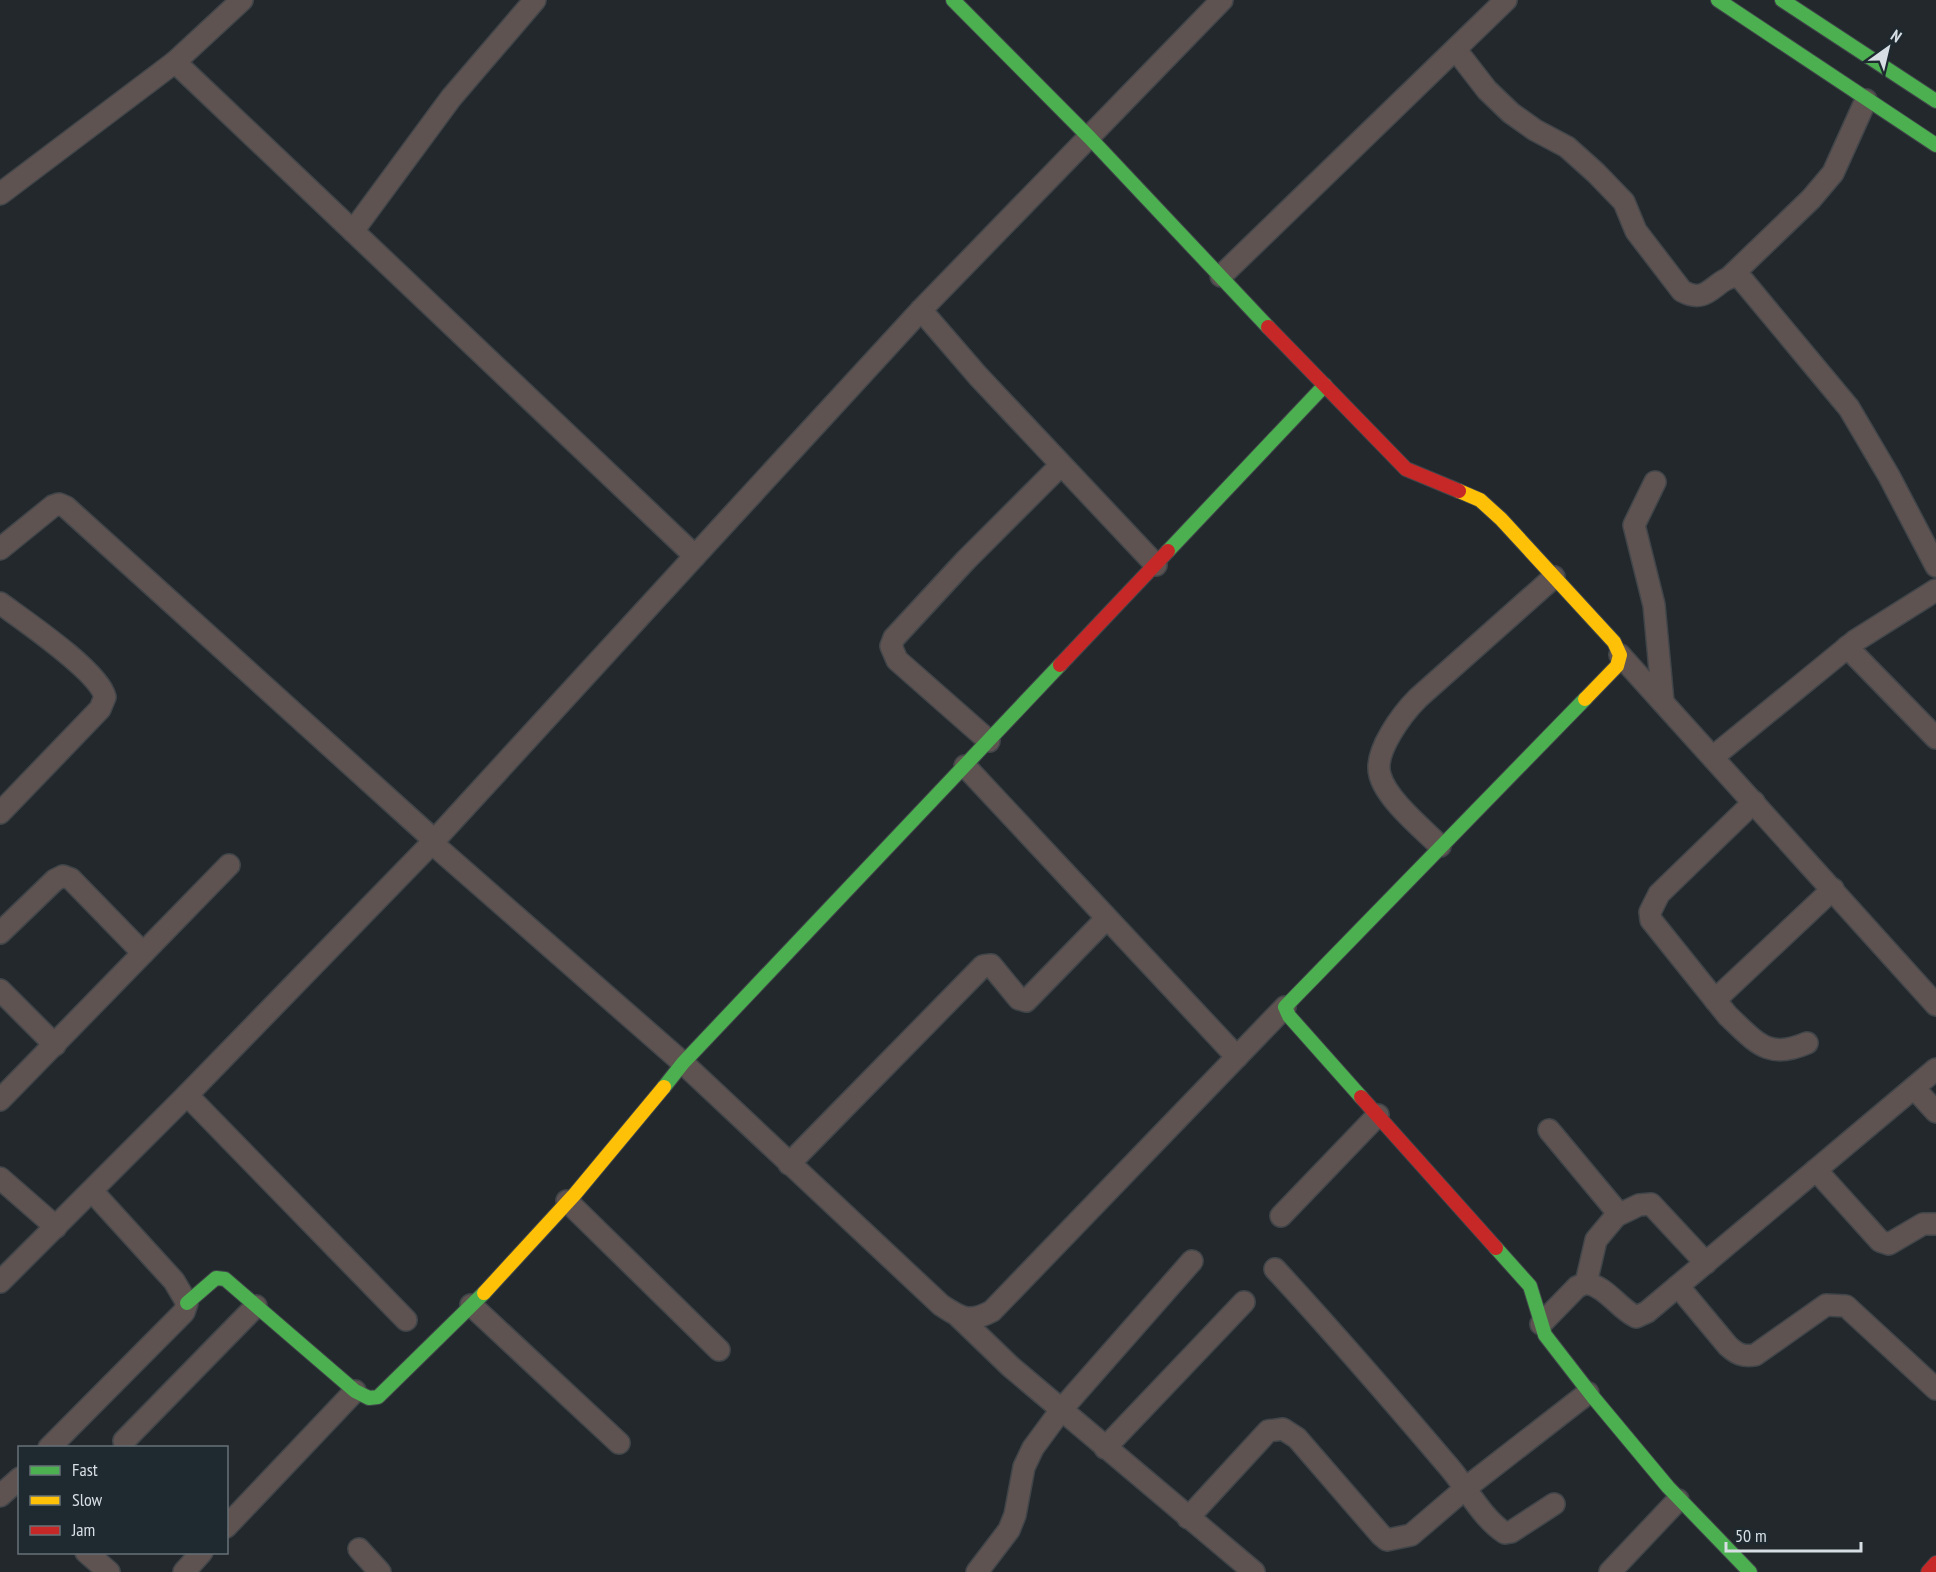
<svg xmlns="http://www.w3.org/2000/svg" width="1936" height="1572" viewBox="0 0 1936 1572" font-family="'PT Sans Narrow',sans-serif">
<rect width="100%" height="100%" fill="#22282c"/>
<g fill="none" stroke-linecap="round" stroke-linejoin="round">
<g stroke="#404549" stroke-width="24">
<g id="street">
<path d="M1456 50 1487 90 1511 113 1535 130 1567 147 1596 173 1624 202 1636 231 1682 291C1711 307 1715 274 1740 277L1849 408 1889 476 1936 566"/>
<polyline points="175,62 695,556 921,310 1222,0"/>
<polyline points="0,194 175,62 242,0"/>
<polyline points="353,231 451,98 535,0"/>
<polyline points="1221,276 1506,0"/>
<polyline points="1731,276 1811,199 1833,173 1866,100"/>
<polyline points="921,310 978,376 1156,565"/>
<polyline points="1655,482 1634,525 1654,605 1663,702"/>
<polyline points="0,549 53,506 59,504 66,507 434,840"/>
<path d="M0 603C23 620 99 671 105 697L100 709 0 813"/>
<polyline points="1847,647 1936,738"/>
<polyline points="1620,655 1936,1005"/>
<polyline points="989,741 897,660 891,646 894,638 966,560 1061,465"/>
<polyline points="1713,757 1855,641 1936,590"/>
<polyline points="965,766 1237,1057"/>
<path d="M1754 802 1659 894 1650 912 1651 920 1728 1016C1757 1043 1768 1060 1807 1043"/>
<path d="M432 843 683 1063 941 1305C962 1319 970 1323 992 1311L1285 1007"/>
<path d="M1440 846C1423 829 1386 799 1380 775 1373 752 1403 713 1418 698L1554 577"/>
<polyline points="0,933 55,880 63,876 71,879 143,953"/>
<polyline points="0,990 55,1045"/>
<polyline points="1715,1000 1833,889"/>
<polyline points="1914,1088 1936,1112"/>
<polyline points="187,1095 406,1320"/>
<polyline points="0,1100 229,865"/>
<polyline points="1549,1130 1614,1208 1616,1216 1596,1240 1586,1283"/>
<polyline points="789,1164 983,966 991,965 1019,999 1026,1001 1106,919"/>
<polyline points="1816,1170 1880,1241 1889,1244 1923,1224 1936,1224"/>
<polyline points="0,1178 56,1227"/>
<polyline points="567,1201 719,1350"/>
<polyline points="1281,1216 1378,1115"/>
<polyline points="1616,1216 1639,1205 1651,1204 1706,1263"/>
<path d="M1275 1269C1335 1334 1392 1400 1449 1467 1467 1488 1482 1518 1505 1533L1511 1532 1554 1504"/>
<polyline points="0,1282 187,1095 432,843 695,556"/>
<path d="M1678 1286 1728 1346C1737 1354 1743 1357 1755 1355L1826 1305 1846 1306 1936 1389"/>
<polyline points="471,1305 619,1443"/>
<polyline points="958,1316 1011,1367 1254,1572"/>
<path d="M1541 1324 1577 1287 1586 1283C1607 1287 1617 1307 1636 1317L1647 1312 1936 1069"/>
<polyline points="124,1441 256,1306"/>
<polyline points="49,1448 184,1312 187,1303 174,1281 92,1191"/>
<polyline points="1105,1448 1244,1302"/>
<polyline points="0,1496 20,1478"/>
<polyline points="1188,1518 1268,1431 1283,1429 1297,1438 1381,1535 1387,1540 1411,1535 1467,1487 1588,1393"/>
<polyline points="226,1527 355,1391"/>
<polyline points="359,1549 380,1572"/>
<polyline points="86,1552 109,1572"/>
<polyline points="184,1572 202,1552"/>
<polyline points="977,1572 1009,1530 1015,1515 1024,1467 1033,1448 1061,1410 1192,1261"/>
<polyline points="1610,1572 1678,1500"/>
</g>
</g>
<g stroke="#404549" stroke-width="16">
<g id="fast">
<polyline points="953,0 1090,138 1268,327"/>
<polyline points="1718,0 1936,145"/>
<polyline points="1782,0 1936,101"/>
<polyline points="1168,551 1325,385"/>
<polyline points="664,1087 683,1063 1060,665"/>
<polyline points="1361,1097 1289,1016 1285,1007 1585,699"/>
<polyline points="1496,1248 1530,1286 1545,1335 1593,1397 1668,1487 1750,1572"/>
<polyline points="187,1303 216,1278 225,1279 355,1391 369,1398 378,1397 484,1293"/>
</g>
</g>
<g stroke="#404549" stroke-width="16">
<g id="slow">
<polyline points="1459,491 1480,500 1501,519 1614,642 1620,655 1617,666 1585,699"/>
<polyline points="484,1293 575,1194 664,1087"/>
</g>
</g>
<g stroke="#404549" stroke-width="16">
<g id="jam">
<polyline points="1268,327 1406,469 1459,491"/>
<polyline points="1060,665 1168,551"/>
<polyline points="1361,1097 1496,1248"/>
<polyline points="1928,1572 1936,1563"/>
</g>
</g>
<use href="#street" stroke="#5f5351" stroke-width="21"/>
<use href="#fast" stroke="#4caf50" stroke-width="14"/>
<use href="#slow" stroke="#ffc107" stroke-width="14"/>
<use href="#jam" stroke="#c62828" stroke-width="14"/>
</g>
<rect x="18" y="1446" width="210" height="108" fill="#1e2930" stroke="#687278" stroke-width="1.5"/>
<rect x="30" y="1466" width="30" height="9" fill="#4caf50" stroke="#687278" stroke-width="1.5"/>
<text x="72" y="1476" font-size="18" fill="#d8dfe4">Fast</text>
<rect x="30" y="1496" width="30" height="9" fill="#ffc107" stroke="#687278" stroke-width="1.5"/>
<text x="72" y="1506" font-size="18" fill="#d8dfe4">Slow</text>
<rect x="30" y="1526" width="30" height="9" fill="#c62828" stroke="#687278" stroke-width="1.5"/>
<text x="72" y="1536" font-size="18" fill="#d8dfe4">Jam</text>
<g transform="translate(1888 48) rotate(34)" stroke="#1e2930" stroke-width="4.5" paint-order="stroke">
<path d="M0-4.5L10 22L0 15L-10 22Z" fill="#d8dfe4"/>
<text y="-9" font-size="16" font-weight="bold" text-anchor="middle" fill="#d8dfe4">N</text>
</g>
<path d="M1726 1542v9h135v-9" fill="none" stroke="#d8dfe4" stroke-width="3"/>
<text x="1735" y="1542" font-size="18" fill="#d8dfe4" stroke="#1e2930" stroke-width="4.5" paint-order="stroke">50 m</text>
</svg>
